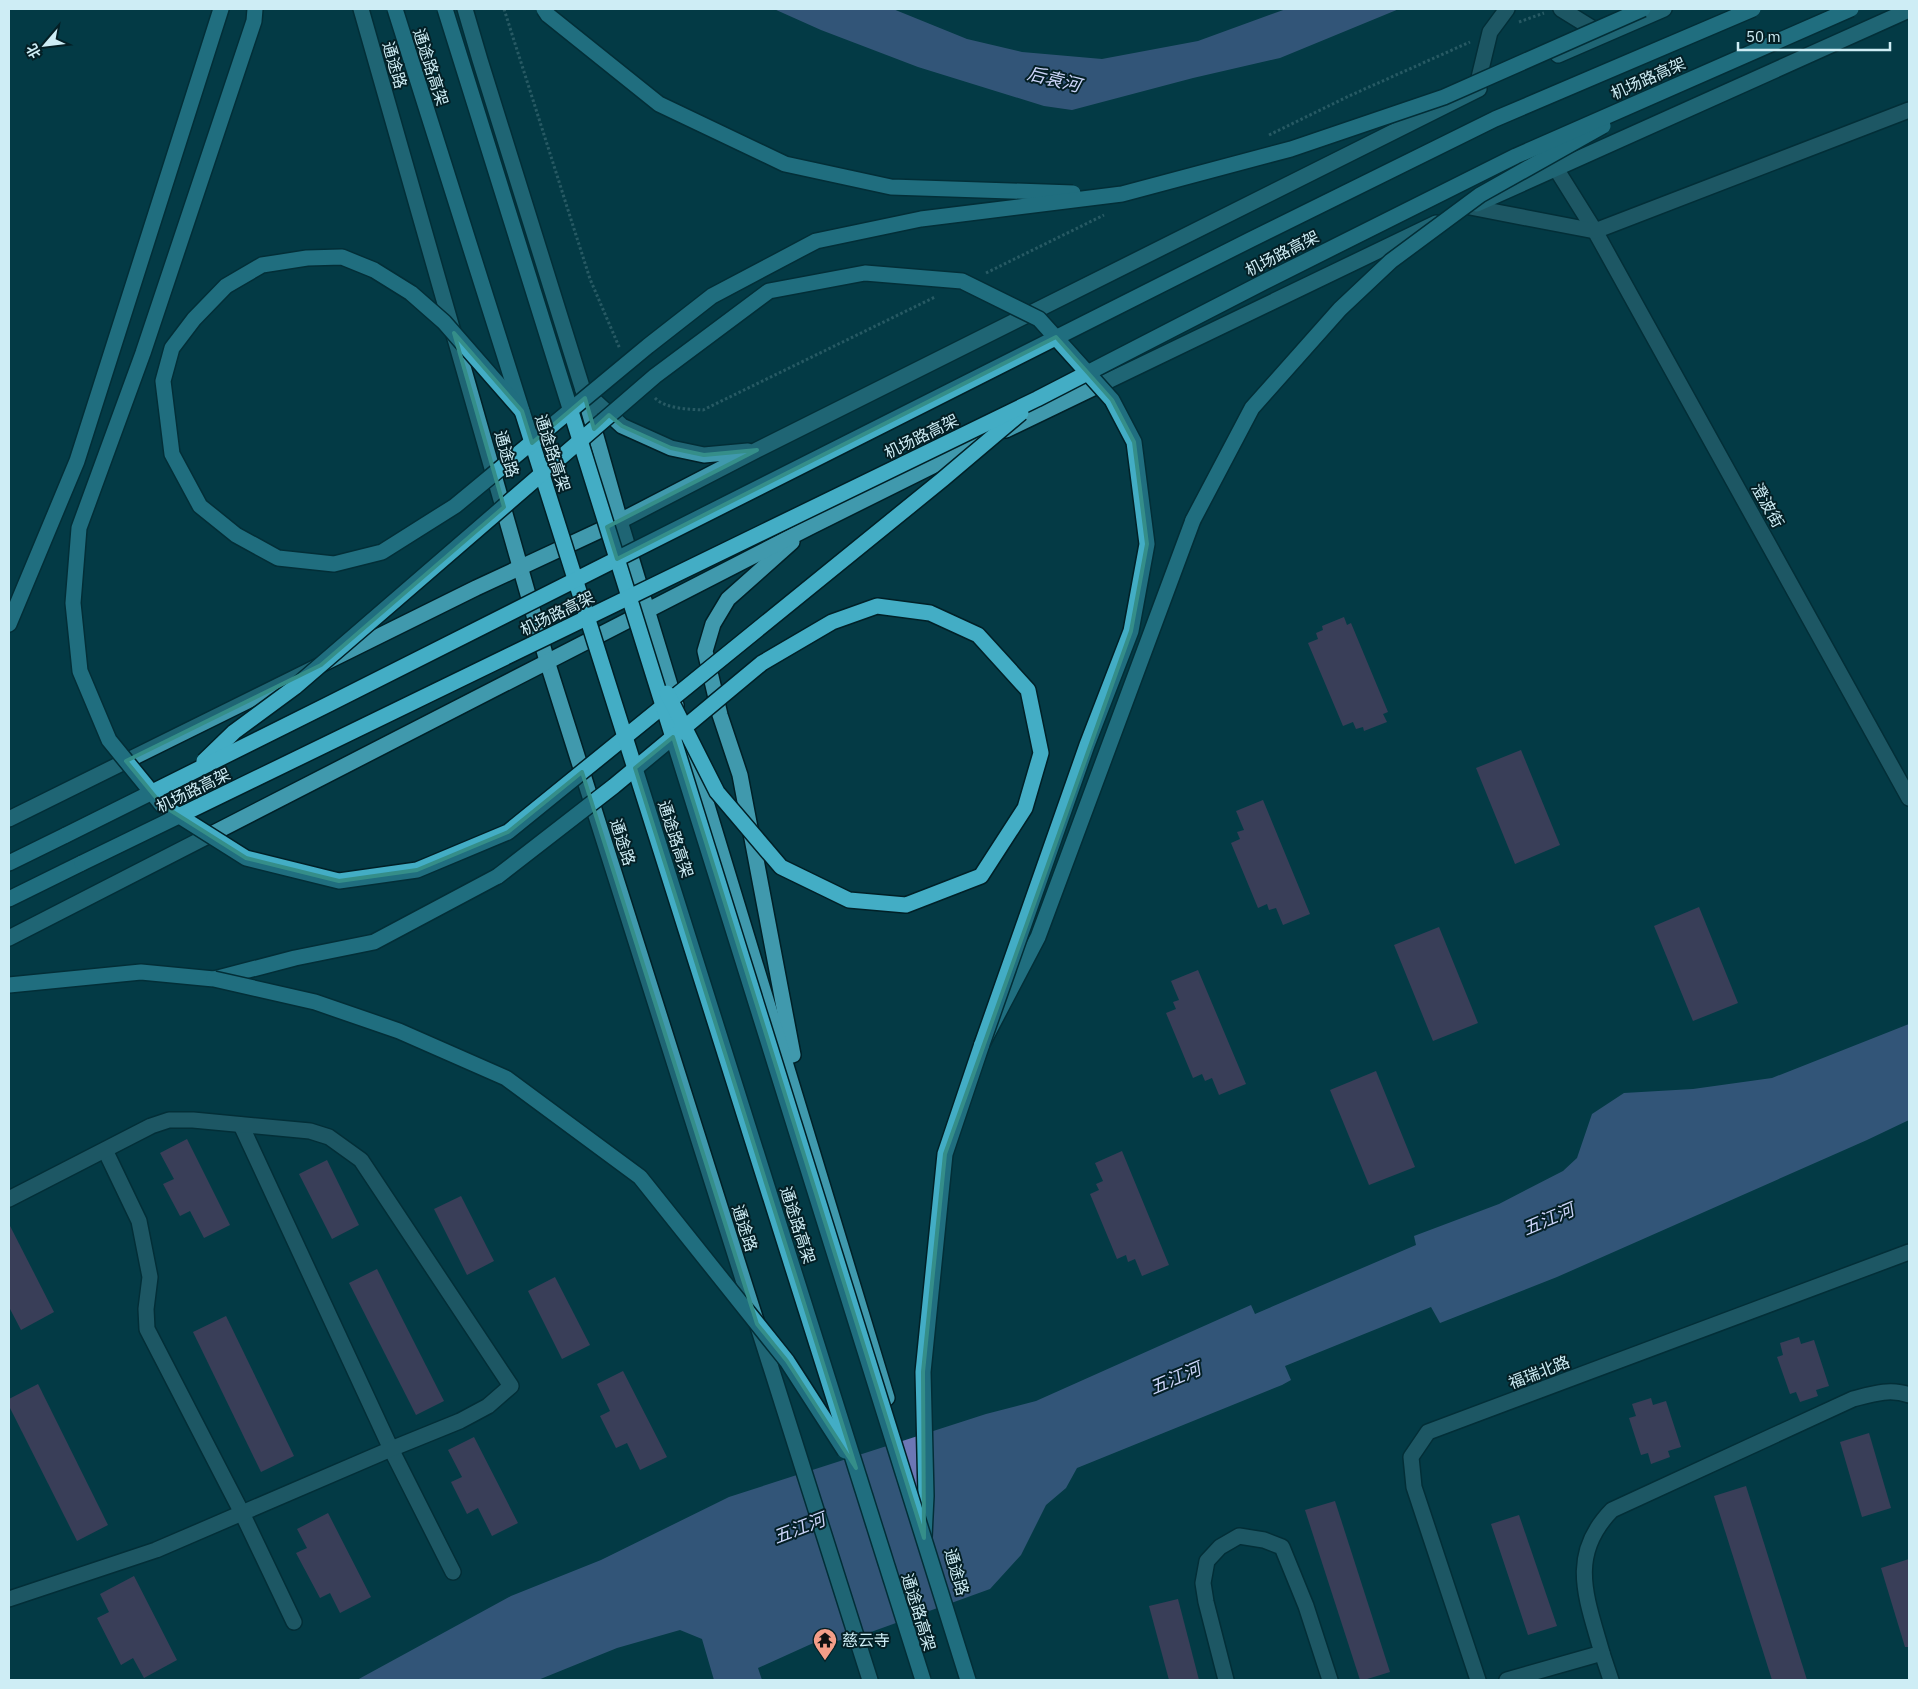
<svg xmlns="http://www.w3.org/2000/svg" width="1918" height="1689" viewBox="0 0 1918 1689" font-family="'IBM Plex Sans','Noto Sans SC',sans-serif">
<rect width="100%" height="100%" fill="#043a45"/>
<g fill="#6c77b5">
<polygon points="774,9 893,9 967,39 1022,52 1102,59 1198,41 1286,9 1399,9 1280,58 1193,78 1072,110 1044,106 918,67 821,30"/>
<polygon points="1909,1024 1909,1120 1867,1140 1557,1277 1440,1323 1431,1307 1285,1366 1291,1380 1282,1385 1077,1468 1066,1488 1046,1505 1021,1555 990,1589 871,1632 837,1641 820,1640 758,1668 762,1680 714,1680 702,1639 680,1630 617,1648 538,1680 357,1680 511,1596 601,1560 729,1497 986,1414 1036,1401 1251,1305 1255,1314 1416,1245 1414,1236 1499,1204 1563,1171 1577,1158 1592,1114 1624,1093 1693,1089 1772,1078"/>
</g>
<g fill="#7a436f">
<polygon points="1344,617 1347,625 1351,623 1388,712 1383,714 1387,722 1364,731 1363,727 1356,729 1353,722 1343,726 1308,643 1318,639 1316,633 1323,630 1322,626"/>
<polygon points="1521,750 1560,845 1515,864 1476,768"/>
<polygon points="1263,800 1310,914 1283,925 1276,908 1269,910 1267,904 1258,908 1231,843 1240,839 1237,832 1244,830 1236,811"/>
<polygon points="1699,907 1738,1003 1693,1021 1654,926"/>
<polygon points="1439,927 1478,1023 1433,1041 1394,945"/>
<polygon points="1198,970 1246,1084 1219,1095 1212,1078 1205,1081 1202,1074 1193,1078 1166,1013 1176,1009 1173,1002 1179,1000 1171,981"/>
<polygon points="1376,1071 1415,1167 1369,1185 1330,1090"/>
<polygon points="187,1139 230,1225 204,1238 190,1211 180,1216 163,1184 174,1179 160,1153"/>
<polygon points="1122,1151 1169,1265 1142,1276 1135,1259 1128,1262 1126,1255 1117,1259 1090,1194 1099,1190 1096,1184 1103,1181 1095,1163"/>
<polygon points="327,1160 359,1225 332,1239 299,1174"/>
<polygon points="461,1196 494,1261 467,1275 434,1209"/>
<polygon points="9,1224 54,1312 21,1330 9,1307"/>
<polygon points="377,1269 444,1401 416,1415 349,1283"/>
<polygon points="555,1277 590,1345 562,1359 528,1291"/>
<polygon points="226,1316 294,1456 261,1472 193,1332"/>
<polygon points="1799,1337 1801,1344 1814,1340 1829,1386 1816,1390 1818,1396 1800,1402 1796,1392 1790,1394 1777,1357 1783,1355 1780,1343"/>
<polygon points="623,1371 667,1457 640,1470 627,1443 616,1448 600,1416 610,1411 597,1384"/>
<polygon points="38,1384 108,1525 77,1541 9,1406 9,1399"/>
<polygon points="1651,1398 1653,1405 1666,1401 1681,1447 1668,1451 1670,1457 1651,1464 1648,1453 1641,1455 1629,1418 1636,1416 1632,1404"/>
<polygon points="1869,1433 1891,1508 1862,1517 1840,1442"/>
<polygon points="474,1437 518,1523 492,1536 478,1508 467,1514 451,1482 462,1477 448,1450"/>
<polygon points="1746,1486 1807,1680 1772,1680 1714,1496"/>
<polygon points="1335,1501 1390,1672 1364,1680 1360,1680 1305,1510"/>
<polygon points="328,1513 371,1597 340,1613 330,1593 320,1598 296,1553 307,1548 297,1529"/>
<polygon points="1519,1515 1557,1626 1528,1635 1491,1524"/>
<polygon points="1909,1559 1909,1647 1905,1647 1881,1568"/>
<polygon points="134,1576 177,1660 144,1678 133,1658 121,1665 97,1618 109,1612 100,1594"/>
<polygon points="1178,1599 1199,1680 1169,1680 1149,1606"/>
</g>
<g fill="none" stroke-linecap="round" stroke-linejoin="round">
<g stroke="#002027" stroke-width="18">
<g id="minor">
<polyline points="1561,9 1603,35"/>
<polyline points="1476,90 1490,32 1507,9"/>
<polyline points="1555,167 1595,231 1909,798"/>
<polyline points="1470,207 1595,231 1909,110"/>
<polyline points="241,1125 391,1449 453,1572"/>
<polyline points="105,1150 139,1221 150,1277 146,1309 147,1329 242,1513 294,1622"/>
<polyline points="9,1199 151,1126 169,1120 193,1120 310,1131 329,1137 361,1160 511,1386 488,1406 460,1421 391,1449 156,1550 9,1599"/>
<polyline points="1602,1653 1611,1680"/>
<polyline points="1226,1680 1206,1602 1203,1583 1207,1561 1220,1547 1239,1536 1264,1540 1282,1547 1306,1606 1330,1680"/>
<polyline points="1478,1680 1414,1487 1411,1457 1428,1432 1909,1252"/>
<path d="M1507 1680 1602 1653C1587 1599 1567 1556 1612 1510L1853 1399C1872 1394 1890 1388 1909 1395"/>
</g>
</g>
<g stroke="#002027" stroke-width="18">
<g id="major">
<polyline points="361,9 547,661 870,1680"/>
<polyline points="465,9 480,60 583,390 620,521 676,705"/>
<polyline points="1558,55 1664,9"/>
<polyline points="1477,204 1909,10"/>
<polyline points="583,390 622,426 671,448 704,455 748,451"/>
<polyline points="1006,430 1436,223"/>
<polyline points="792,542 728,599 713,624 705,651 720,715 740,775 793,1055"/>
<polyline points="689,746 887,1398"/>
<polyline points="9,819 476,588 620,521 757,450 1479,89"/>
<polyline points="9,938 810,527 985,440"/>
</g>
</g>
<g stroke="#002027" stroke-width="18">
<g id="highway">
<polyline points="9,624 77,461 221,9"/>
<polyline points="9,863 66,835"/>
<polyline points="9,899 82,863"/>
<polyline points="9,985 141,972 214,979 295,958 374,942 498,876"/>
<polyline points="924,1537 926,1496 923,1372 945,1154 982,1044 1038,937 1193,520"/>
</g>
</g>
<g stroke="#538089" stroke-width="3" stroke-dasharray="2.5 2.5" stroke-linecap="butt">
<polyline points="504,9 590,279 620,349"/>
<polyline points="1519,22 1544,13"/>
<polyline points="1269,135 1349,96 1470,42"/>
<polyline points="986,273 1104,215"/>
<path d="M655 398C666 409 688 409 703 410L935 297"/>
</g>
<use href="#minor" stroke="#3c7b8a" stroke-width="15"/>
<use href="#major" stroke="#4099ad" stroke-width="15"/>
<use href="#highway" stroke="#43adc5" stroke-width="15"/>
<g stroke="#002027" stroke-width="18" stroke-linecap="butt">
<g id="highway-bridge">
<polyline points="255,9 254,21 143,353 79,528 73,603 80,671 109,740 162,805 246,858 339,881 417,870 508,832 943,479 1021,413"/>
<polyline points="395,9 923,1680"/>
<polyline points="445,9 968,1680"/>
<polyline points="544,9 548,15 659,104 785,164 891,187 1073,193"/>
<polyline points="522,411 444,322 411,293 374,270 342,257 307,258 262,265 226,286 194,319 172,348 163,381 172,454 200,506 236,535 278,558 334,564 382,552 455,506 648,346 712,296 816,241 921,219 1122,194 1291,149 1444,97 1643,9"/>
<polyline points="1193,520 1252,408 1340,309 1391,261 1480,195 1603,126"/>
<polyline points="204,761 234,732 295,687 655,376 769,291 865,273 962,281 1039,319 1112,400 1134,442 1147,544 1131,631 1087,745 982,1044"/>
<polyline points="66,835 329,704 1250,240 1495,119 1753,9"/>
<polyline points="82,863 1037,399 1264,282 1516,156 1851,9"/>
<polyline points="498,876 614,786 762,663 832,622 877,606 930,613 978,635 1028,690 1041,753 1025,808 981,876 906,905 849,900 781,867 717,792 667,693"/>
<polyline points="214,979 315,1002 399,1031 506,1078 640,1177 787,1361 845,1451"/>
</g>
</g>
<use href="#highway-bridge" stroke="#43adc5" stroke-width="15"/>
</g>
<path d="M0 0H1918V1689H0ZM454 333 522 411 532 443 585 398 594 429 609 415 622 426 671 448 704 455 757 450 607 527 617 559 1056 337 1112 400 1134 442 1147 544 1131 631 945 1154 923 1372 924 1538 673 737 635 768 856 1468 787 1361 757 1324 582 772 508 832 417 870 339 881 246 858 162 805 126 761 321 665 504 507Z" fill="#043a45" fill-opacity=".55" fill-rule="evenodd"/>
<path fill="none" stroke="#358e89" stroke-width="4" stroke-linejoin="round" d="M454 333 522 411 532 443 585 398 594 429 609 415 622 426 671 448 704 455 757 450 607 527 617 559 1056 337 1112 400 1134 442 1147 544 1131 631 945 1154 923 1372 924 1538 673 737 635 768 856 1468 787 1361 757 1324 582 772 508 832 417 870 339 881 246 858 162 805 126 761 321 665 504 507Z"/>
<defs>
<g id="temple-pin" transform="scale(1.25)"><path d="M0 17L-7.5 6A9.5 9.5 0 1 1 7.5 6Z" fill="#f49e88" stroke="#041f25"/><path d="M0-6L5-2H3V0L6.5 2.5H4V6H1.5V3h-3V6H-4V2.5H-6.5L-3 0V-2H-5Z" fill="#111"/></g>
</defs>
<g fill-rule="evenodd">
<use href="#temple-pin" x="825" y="1640"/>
</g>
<g text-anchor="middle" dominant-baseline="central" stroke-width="4" stroke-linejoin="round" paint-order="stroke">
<g font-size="16" fill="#ceedf5" stroke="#041f25">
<text transform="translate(395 65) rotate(74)">通途路</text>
<text transform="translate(431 67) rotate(72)">通途路高架</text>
<text transform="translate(1648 78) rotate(-24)">机场路高架</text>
<text transform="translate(1282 253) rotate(-27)">机场路高架</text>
<text transform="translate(921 436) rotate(-26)">机场路高架</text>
<text transform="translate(553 453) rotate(72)">通途路高架</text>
<text transform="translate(507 454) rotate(74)">通途路</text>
<text transform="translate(1768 505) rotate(61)">澄波街</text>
<text transform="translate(557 613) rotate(-26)">机场路高架</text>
<text transform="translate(193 790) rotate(-26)">机场路高架</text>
<text transform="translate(676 839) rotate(72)">通途路高架</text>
<text transform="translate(623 842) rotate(72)">通途路</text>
<text transform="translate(798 1225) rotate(72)">通途路高架</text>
<text transform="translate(745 1228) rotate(72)">通途路</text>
<text transform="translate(1539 1372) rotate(-21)">福瑞北路</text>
<text transform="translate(957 1572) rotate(74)">通途路</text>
<text transform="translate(919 1612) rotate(73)">通途路高架</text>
</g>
<g font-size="16" fill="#ceedf5" stroke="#041f25" text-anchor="start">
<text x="842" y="1640">慈云寺</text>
</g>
<g font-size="18" font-style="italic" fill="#cdd5f9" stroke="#041f25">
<text transform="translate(1054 79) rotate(14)">后袁河</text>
<text transform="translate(1548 1219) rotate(-23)">五江河</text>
<text transform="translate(1175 1378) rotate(-23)">五江河</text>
<text transform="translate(799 1528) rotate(-21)">五江河</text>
</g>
</g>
<rect width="1918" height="1689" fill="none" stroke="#ceedf5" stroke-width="20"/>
<g transform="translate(45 45) rotate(242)" stroke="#041f25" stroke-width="4" paint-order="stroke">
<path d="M0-4L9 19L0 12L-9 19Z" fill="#ceedf5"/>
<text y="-8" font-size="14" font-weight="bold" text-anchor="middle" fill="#ceedf5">北</text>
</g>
<path d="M1738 42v8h152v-8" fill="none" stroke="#ceedf5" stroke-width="2.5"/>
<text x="1746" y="42" font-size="15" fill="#ceedf5" stroke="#041f25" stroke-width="4" paint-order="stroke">50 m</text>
</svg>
